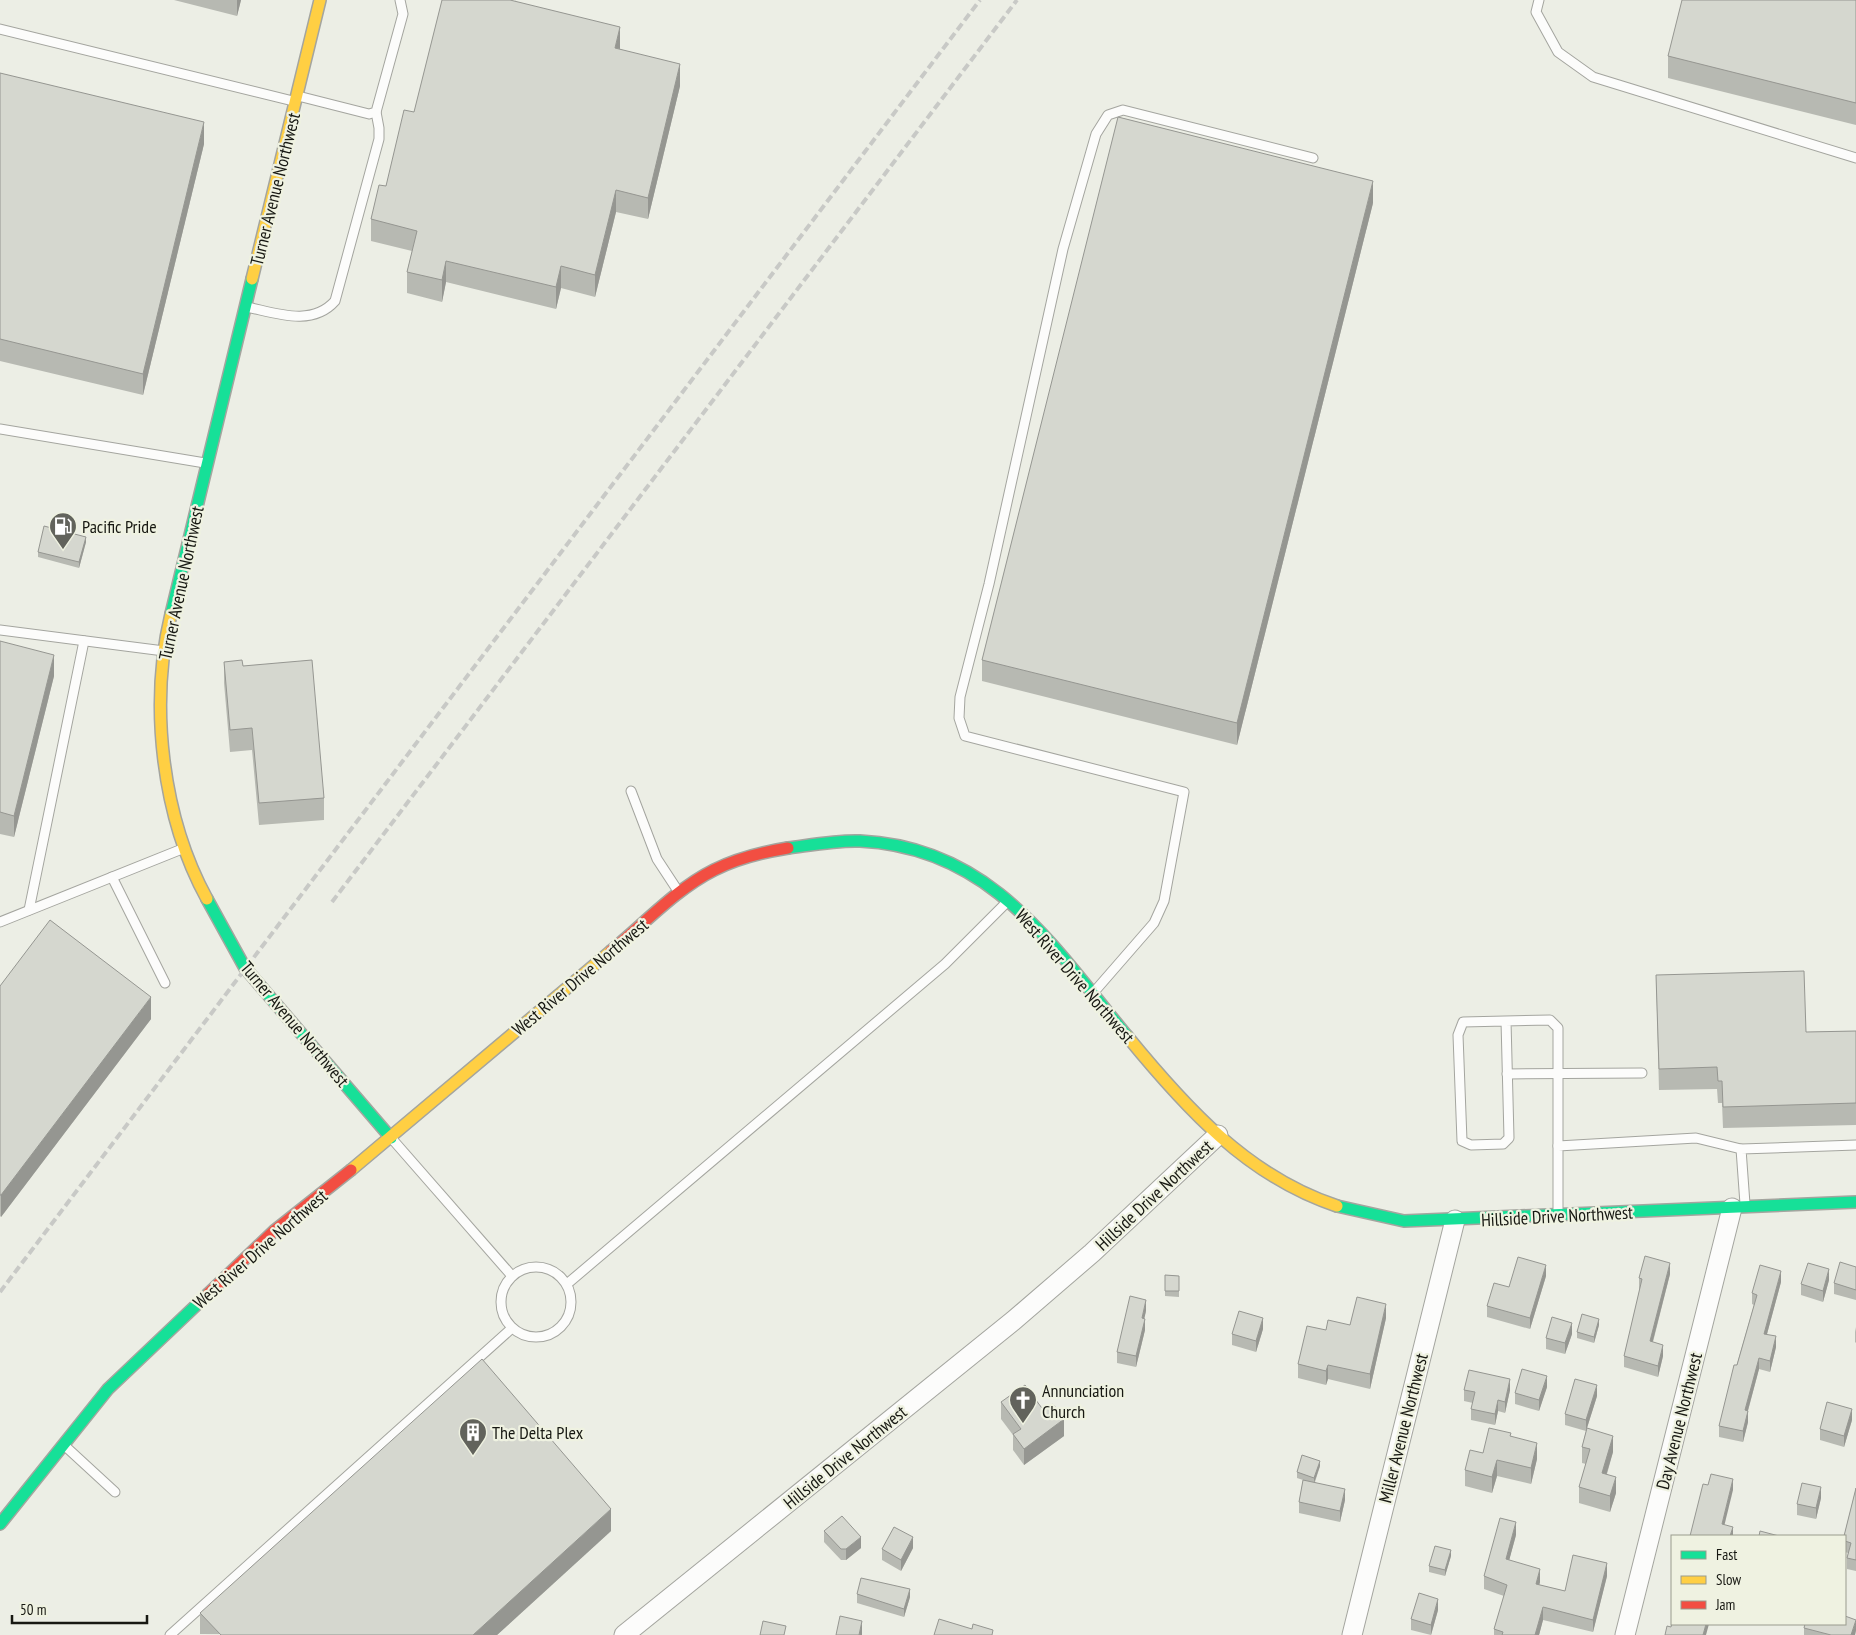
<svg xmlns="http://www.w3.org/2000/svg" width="1856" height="1635" viewBox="0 0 1856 1635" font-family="'PT Sans Narrow',sans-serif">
<rect width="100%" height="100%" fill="#eceee5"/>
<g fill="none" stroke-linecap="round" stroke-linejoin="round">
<g stroke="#a4a59f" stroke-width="11">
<g id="lane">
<polyline points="1539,0 1536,12 1558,52 1593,77 1856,158"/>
<polyline points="0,29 293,101"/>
<polyline points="298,96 369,114 376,112 403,14 400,0"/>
<path d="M247 307C276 313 312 327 335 301L379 139V128L376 112"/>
<polyline points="0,429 205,463"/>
<polyline points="0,630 164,651"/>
<polyline points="631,791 657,859 678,891"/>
<polyline points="112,877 165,983"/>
<polyline points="29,910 84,641"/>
<polyline points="0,922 182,849"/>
<polyline points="1094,992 1154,923 1164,901 1184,792 965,736 959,718 960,697 989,584 1063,249 1096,134 1108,115 1123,110 1313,158"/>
<polyline points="1506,1021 1509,1138 1503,1144 1471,1145 1462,1141 1458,1035 1463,1022 1550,1020 1558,1028 1558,1146"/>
<polyline points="1507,1074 1642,1073"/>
<polyline points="393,1140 512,1276"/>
<polyline points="1745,1204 1741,1149 1856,1145"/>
<polyline points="1558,1213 1558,1146 1696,1138 1741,1149"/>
<circle cx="536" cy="1302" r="35"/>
<polyline points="567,1284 945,964 1006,903"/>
<polyline points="65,1446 115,1492"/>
<polyline points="170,1635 512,1328"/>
</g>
</g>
<g stroke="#a4a59f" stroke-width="21">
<g id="street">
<polyline points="624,1635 1013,1321 1092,1253 1218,1135"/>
<polyline points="1352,1635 1455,1220"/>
<polyline points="1625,1635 1732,1208"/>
</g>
</g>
<g stroke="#a4a59f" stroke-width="14">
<g id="fast">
<polyline points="171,614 252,279"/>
<path d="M788 848C811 845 837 840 860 841 991 847 1052 945 1127 1036"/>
<polyline points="207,899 245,968 391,1138"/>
<polyline points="1337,1206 1404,1221 1856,1202"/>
<polyline points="0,1524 108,1389 208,1294"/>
</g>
</g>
<g stroke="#a4a59f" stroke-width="14">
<g id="slow">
<polyline points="252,279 320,0"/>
<path d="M171 614C149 705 162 817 207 899"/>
<path d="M1127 1036C1185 1107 1248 1177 1337 1206"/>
<polyline points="351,1170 611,951"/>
</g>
</g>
<g stroke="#a4a59f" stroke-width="14">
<g id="jam">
<path d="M611 951C644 924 676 889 714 870 738 858 763 852 788 848"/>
<polyline points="208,1294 274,1231 351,1170"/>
</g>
</g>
<use href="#lane" stroke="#fcfcfb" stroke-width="9"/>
<use href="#street" stroke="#fcfcfb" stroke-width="19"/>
<use href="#fast" stroke="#16e098" stroke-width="11"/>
<use href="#slow" stroke="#ffcf43" stroke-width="11"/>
<use href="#jam" stroke="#f24e42" stroke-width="11"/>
<g stroke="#c8c9c6" stroke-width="4" stroke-dasharray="8 4" stroke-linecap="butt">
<polyline points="332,902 1017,0"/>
<polyline points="0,1292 980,0"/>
</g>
</g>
<g fill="#b7b9b2">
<polygon points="174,0 241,0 237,16"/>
<polygon points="516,0 515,2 620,49 680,86 648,219 616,212 595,297 561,288 556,309 446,282 442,302 407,293 407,272 412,251 371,241 371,219 386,186 414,112"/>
<polygon points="1856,0 1856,125 1668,78 1668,56"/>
<polygon points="0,73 204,144 143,395 0,361"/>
<polygon points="1373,203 1237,745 982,681 982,660"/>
<polygon points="86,542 79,568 38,557 38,552"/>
<polygon points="0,641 54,676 14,837 0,834"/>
<polygon points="224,662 243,666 324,798 324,820 259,825 252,750 230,752 224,683"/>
<polygon points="1656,975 1806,1032 1856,1031 1856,1125 1723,1128 1722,1103 1718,1103 1717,1089 1659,1090"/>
<polygon points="0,986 151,1019 1,1217 0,1216"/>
<polygon points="1856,1267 1856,1300 1834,1294 1834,1283"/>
<polygon points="1670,1274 1653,1342 1663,1356 1658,1377 1624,1367 1624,1356 1640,1289 1639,1289 1639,1278"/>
<polygon points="1165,1275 1179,1276 1179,1297 1165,1296"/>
<polygon points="1546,1276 1530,1329 1487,1317 1487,1306 1509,1287"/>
<polygon points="1829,1280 1823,1302 1801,1295 1801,1284"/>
<polygon points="1781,1282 1767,1334 1776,1347 1770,1372 1759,1369 1748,1411 1748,1422 1743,1442 1719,1437 1719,1426 1754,1305 1752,1304 1752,1293"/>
<polygon points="1146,1311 1144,1318 1145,1330 1136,1367 1117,1363 1117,1352"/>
<polygon points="1386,1318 1370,1389 1328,1379 1326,1385 1298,1378 1298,1364 1326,1330"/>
<polygon points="1599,1325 1594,1343 1577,1338 1577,1332"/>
<polygon points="1856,1327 1856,1343 1855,1342 1855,1332"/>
<polygon points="1263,1329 1256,1352 1232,1345 1232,1334"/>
<polygon points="1572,1334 1565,1354 1546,1349 1546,1338"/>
<polygon points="1547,1387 1539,1411 1515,1404 1515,1393"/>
<polygon points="1464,1390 1510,1390 1505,1413 1498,1411 1495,1425 1471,1420 1471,1409 1473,1403 1464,1401"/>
<polygon points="1597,1396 1587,1428 1613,1452 1607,1474 1616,1493 1610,1512 1579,1503 1579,1487 1586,1464 1582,1463 1582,1447 1586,1431 1565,1425 1565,1414"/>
<polygon points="1001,1402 1044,1411 1064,1436 1024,1465 1013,1450 1013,1435 1001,1419"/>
<polygon points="1852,1420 1844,1447 1820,1440 1820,1429"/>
<polygon points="1511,1436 1537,1459 1531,1484 1497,1476 1492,1493 1465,1486 1465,1470 1483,1453"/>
<polygon points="1320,1466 1315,1482 1345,1500 1340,1522 1299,1513 1299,1502 1303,1480 1297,1478 1297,1472"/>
<polygon points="1856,1488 1856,1571 1847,1569 1847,1558 1848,1553 1845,1552 1844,1536"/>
<polygon points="1821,1498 1816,1519 1797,1515 1797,1504"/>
<polygon points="611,1531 497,1635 200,1634 200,1613"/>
<polygon points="824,1531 861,1548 846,1560 841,1560 824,1542"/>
<polygon points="1516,1535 1509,1560 1540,1582 1539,1585 1565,1591 1607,1576 1593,1632 1543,1620 1539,1635 1494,1635 1494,1629 1504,1596 1484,1589 1484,1576"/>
<polygon points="913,1548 901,1571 882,1560 882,1549"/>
<polygon points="1451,1556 1445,1576 1429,1572 1429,1566"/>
<polygon points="857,1594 910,1597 904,1617 857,1603"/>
<polygon points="1438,1610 1431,1635 1411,1630 1411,1619"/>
<polygon points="1804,1628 1856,1630 1855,1635 1804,1635"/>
</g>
<g fill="#959691">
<polygon points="237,0 241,0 237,16"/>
<polygon points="620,27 620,49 615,48"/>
<polygon points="680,64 680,86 648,219 648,198"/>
<polygon points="204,122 204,144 143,395 143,374"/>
<polygon points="1373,181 1373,203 1237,745 1237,723"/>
<polygon points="616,190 616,212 595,297 595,275"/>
<polygon points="446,261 446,282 442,302 442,280"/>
<polygon points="561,266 561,288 556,309 556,287"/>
<polygon points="86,537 86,542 79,568 79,562"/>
<polygon points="54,655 54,676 14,837 14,816"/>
<polygon points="151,997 151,1019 1,1217 1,1195"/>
<polygon points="1670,1263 1670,1274 1650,1352 1650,1341"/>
<polygon points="1546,1265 1546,1276 1530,1329 1530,1318"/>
<polygon points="1829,1269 1829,1280 1823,1302 1823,1291"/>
<polygon points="1781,1271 1781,1282 1764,1345 1764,1334"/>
<polygon points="1146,1300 1146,1311 1142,1329 1142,1318"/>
<polygon points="1386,1304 1386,1318 1370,1389 1370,1374"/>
<polygon points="1263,1318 1263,1329 1256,1352 1256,1341"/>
<polygon points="1145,1319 1145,1330 1136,1367 1136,1356"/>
<polygon points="1599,1319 1599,1325 1594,1343 1594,1337"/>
<polygon points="1572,1323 1572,1334 1565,1354 1565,1343"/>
<polygon points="1776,1336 1776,1347 1770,1372 1770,1361"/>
<polygon points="1663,1345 1663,1356 1658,1377 1658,1366"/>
<polygon points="1759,1358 1759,1369 1745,1421 1745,1410"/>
<polygon points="1328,1365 1328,1379 1326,1385 1326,1371"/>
<polygon points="1547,1376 1547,1387 1539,1411 1539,1400"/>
<polygon points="1510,1379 1510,1390 1505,1413 1505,1402"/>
<polygon points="1597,1385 1597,1396 1586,1431 1586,1420"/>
<polygon points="1498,1400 1498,1411 1495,1425 1495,1414"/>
<polygon points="1852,1409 1852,1420 1844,1447 1844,1436"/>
<polygon points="1748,1411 1748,1422 1743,1442 1743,1431"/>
<polygon points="1064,1419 1064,1436 1024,1465 1024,1449"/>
<polygon points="1613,1436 1613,1452 1602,1489 1602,1473"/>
<polygon points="1537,1443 1537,1459 1531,1484 1531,1468"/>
<polygon points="1497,1460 1497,1476 1492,1493 1492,1477"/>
<polygon points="1320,1461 1320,1466 1314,1483 1314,1478"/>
<polygon points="1616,1477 1616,1493 1610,1512 1610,1496"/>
<polygon points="1733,1479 1733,1490 1722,1535 1722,1524"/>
<polygon points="1821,1487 1821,1498 1816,1519 1816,1508"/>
<polygon points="1345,1489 1345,1500 1340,1522 1340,1511"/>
<polygon points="611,1509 611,1531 497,1635 473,1635"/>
<polygon points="1516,1522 1516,1535 1506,1572 1506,1559"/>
<polygon points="1733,1527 1733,1536 1730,1536"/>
<polygon points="861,1537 861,1548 846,1560 846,1549"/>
<polygon points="913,1537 913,1548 901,1571 901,1560"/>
<polygon points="1451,1550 1451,1556 1445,1576 1445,1570"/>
<polygon points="1607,1563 1607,1576 1593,1632 1593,1620"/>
<polygon points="1540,1569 1540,1582 1536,1597 1536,1584"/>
<polygon points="910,1589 910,1597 904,1617 904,1609"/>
<polygon points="1438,1599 1438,1610 1431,1635 1431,1625"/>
<polygon points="1543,1607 1543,1620 1539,1635 1535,1635"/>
<polygon points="1856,1620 1856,1630 1855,1635 1851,1635"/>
<polygon points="862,1621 862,1635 859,1635"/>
<polygon points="1706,1624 1709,1624 1706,1635 1703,1635"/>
</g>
<g fill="#d5d7cf" stroke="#959691">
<polygon points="442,0 510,0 620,27 615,48 680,64 648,198 616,190 595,275 561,266 556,287 446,261 442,280 407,272 417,231 371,219 379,185 386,186 404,110 414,112"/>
<polygon points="1682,0 1856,0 1856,103 1668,56"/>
<polygon points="0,73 204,122 143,374 0,339"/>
<polygon points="1118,117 1373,181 1237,723 982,660"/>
<polygon points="44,526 86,537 79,562 38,552"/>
<polygon points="0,641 54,655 14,816 0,812"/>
<polygon points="242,660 243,666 312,660 324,798 259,803 252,728 230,730 224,662"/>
<polygon points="50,920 151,997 1,1195 0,1195 0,986"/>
<polygon points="1804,971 1806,1032 1856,1031 1856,1103 1723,1107 1722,1081 1718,1081 1717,1067 1659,1069 1656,975"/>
<polygon points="1645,1256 1670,1263 1650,1341 1663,1345 1658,1366 1624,1356 1642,1279 1639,1278"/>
<polygon points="1518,1257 1546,1265 1530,1318 1487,1306 1494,1283 1509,1287"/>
<polygon points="1840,1262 1856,1267 1856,1290 1834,1283"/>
<polygon points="1808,1263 1829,1269 1823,1291 1801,1284"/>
<polygon points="1760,1265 1781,1271 1764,1334 1776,1336 1770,1361 1759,1358 1745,1410 1748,1411 1743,1431 1719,1426 1734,1365 1737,1365 1757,1295 1752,1293"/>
<polygon points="1165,1275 1179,1276 1179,1291 1165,1291"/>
<polygon points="1130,1296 1146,1300 1142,1318 1145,1319 1136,1356 1117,1352"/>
<polygon points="1357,1297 1386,1304 1370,1374 1328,1365 1326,1371 1298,1364 1307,1326 1326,1330 1328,1320 1350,1325"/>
<polygon points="1239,1311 1263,1318 1256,1341 1232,1334"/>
<polygon points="1582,1314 1599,1319 1594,1337 1577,1332"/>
<polygon points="1552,1317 1572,1323 1565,1343 1546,1338"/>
<polygon points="482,1359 611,1509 473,1635 221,1635 200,1613"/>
<polygon points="1522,1369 1547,1376 1539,1400 1515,1393"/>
<polygon points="1469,1370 1510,1379 1505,1402 1498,1400 1495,1414 1471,1409 1475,1392 1464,1390"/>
<polygon points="1575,1379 1597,1385 1586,1420 1565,1414"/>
<polygon points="1025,1385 1044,1411 1053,1404 1064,1419 1024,1449 1013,1434 1021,1429 1001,1402"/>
<polygon points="1827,1402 1852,1409 1844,1436 1820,1429"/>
<polygon points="1489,1428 1511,1433 1510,1436 1537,1443 1531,1468 1497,1460 1492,1477 1465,1470 1470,1450 1483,1453"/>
<polygon points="1587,1428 1613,1436 1602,1473 1616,1477 1610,1496 1579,1487 1590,1449 1582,1447"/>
<polygon points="1302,1455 1320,1461 1314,1478 1297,1472"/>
<polygon points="1711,1474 1733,1479 1722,1524 1733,1527 1730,1536 1690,1536 1703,1484 1708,1485"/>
<polygon points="1303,1480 1345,1489 1340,1511 1299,1502"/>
<polygon points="1802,1483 1821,1487 1816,1508 1797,1504"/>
<polygon points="1856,1488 1856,1560 1847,1558 1851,1543 1845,1541 1844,1536"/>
<polygon points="842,1516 861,1537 846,1549 841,1549 824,1531"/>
<polygon points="1500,1518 1516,1522 1506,1559 1540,1569 1536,1584 1565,1591 1573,1555 1607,1563 1593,1620 1543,1607 1535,1635 1502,1635 1503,1632 1494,1629 1507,1585 1484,1576"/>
<polygon points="894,1527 913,1537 901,1560 882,1549"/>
<polygon points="1760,1531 1779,1536 1759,1536"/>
<polygon points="1435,1546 1451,1550 1445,1570 1429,1566"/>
<polygon points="861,1578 910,1589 904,1609 857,1594"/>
<polygon points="1419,1593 1438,1599 1431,1625 1411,1619"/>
<polygon points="840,1616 862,1621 859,1635 836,1635"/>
<polygon points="1845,1616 1856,1620 1851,1635 1831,1635 1804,1628 1805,1624 1845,1624"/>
<polygon points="939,1619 972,1629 973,1624 993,1630 992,1635 934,1635"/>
<polygon points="763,1621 786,1626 784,1635 760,1635"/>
<polygon points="1672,1623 1672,1624 1706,1624 1703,1635 1665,1635 1667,1626 1671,1627"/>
</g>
<defs>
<g id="fuel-pin" transform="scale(1.4375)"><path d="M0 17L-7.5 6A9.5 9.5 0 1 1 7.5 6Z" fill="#62635c" stroke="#eff2e1"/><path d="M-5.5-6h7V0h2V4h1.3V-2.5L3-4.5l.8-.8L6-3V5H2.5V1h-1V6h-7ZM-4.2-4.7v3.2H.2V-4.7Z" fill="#fff"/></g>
<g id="church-pin" transform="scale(1.4375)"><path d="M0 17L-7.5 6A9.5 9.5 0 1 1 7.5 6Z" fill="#62635c" stroke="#eff2e1"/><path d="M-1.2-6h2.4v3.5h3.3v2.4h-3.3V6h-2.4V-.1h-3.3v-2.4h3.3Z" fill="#fff"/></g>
<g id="building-pin" transform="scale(1.4375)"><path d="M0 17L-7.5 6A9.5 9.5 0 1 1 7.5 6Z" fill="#62635c" stroke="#eff2e1"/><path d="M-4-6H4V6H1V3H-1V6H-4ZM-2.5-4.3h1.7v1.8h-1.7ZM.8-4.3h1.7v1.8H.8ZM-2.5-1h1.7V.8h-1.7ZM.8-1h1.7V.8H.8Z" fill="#fff"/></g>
</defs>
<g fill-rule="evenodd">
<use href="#fuel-pin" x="63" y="526"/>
<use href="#church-pin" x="1023" y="1400"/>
<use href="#building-pin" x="473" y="1432"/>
</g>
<g text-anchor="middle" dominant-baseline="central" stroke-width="4.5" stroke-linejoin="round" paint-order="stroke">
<g font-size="18" fill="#171812" stroke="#eff2e1">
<text transform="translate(275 189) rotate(-76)">Turner Avenue Northwest</text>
<text transform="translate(181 583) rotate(-78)">Turner Avenue Northwest</text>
<text transform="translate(1075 976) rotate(49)">West River Drive Northwest</text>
<text transform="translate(580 977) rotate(-40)">West River Drive Northwest</text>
<text transform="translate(295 1024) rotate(50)">Turner Avenue Northwest</text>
<text transform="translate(1154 1195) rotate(-43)">Hillside Drive Northwest</text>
<text transform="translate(1557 1216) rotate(-3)">Hillside Drive Northwest</text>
<text transform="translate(260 1249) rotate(-41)">West River Drive Northwest</text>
<text transform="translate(1679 1421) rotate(-76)">Day Avenue Northwest</text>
<text transform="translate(1403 1428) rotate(-76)">Miller Avenue Northwest</text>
<text transform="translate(845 1457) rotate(-39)">Hillside Drive Northwest</text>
</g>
<g font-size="18" fill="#171812" stroke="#eff2e1" text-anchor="start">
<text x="82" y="526">Pacific Pride</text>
<text x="1042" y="1390">Annunciation<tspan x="1042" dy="21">Church</tspan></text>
<text x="492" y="1432">The Delta Plex</text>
</g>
</g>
<rect x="1671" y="1535" width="175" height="90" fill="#eff2e1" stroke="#999b8e"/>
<rect x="1681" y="1551" width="25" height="8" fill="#16e098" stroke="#999b8e"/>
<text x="1716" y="1560" font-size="15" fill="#171812">Fast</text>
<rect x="1681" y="1576" width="25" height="8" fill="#ffcf43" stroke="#999b8e"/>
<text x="1716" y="1585" font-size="15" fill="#171812">Slow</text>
<rect x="1681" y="1601" width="25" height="8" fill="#f24e42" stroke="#999b8e"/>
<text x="1716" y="1610" font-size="15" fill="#171812">Jam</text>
<path d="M12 1615v8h135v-8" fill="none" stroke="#171812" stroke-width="2.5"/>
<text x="20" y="1615" font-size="15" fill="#171812" stroke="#eff2e1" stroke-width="4" paint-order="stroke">50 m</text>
</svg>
